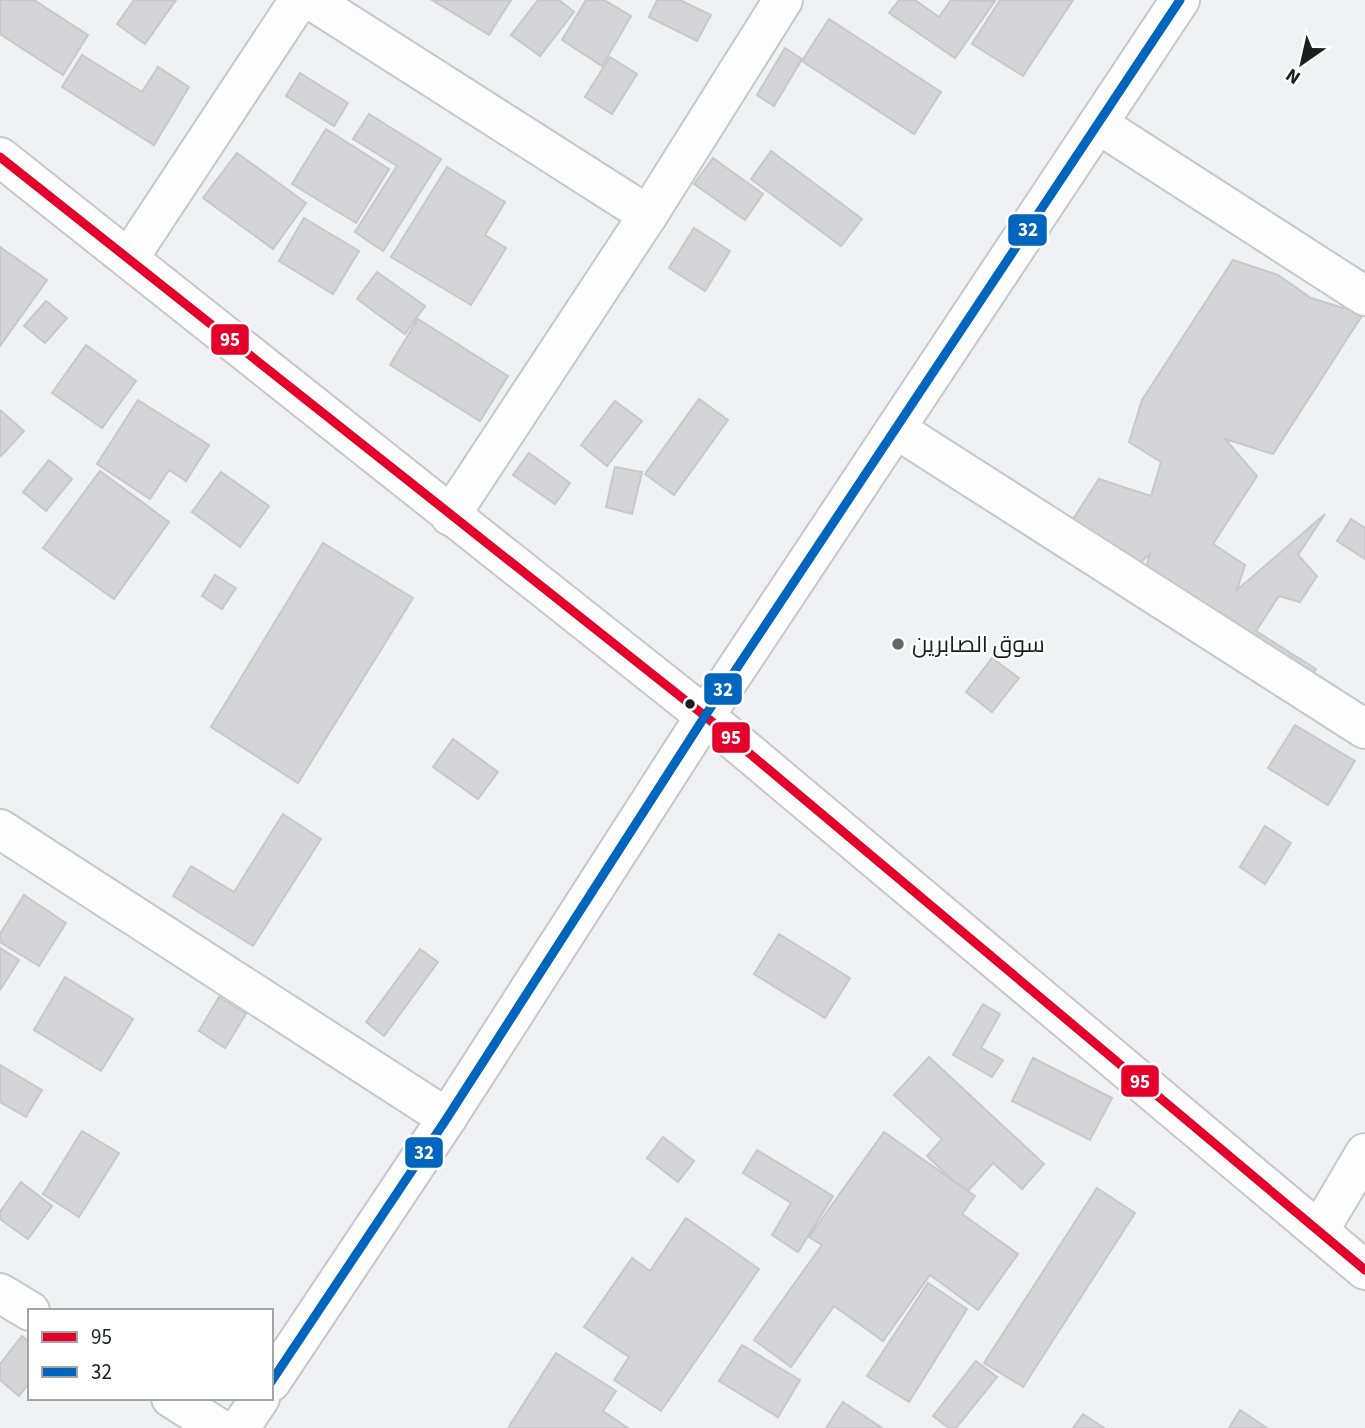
<svg xmlns="http://www.w3.org/2000/svg" width="1365" height="1428" viewBox="0 0 1365 1428" font-family="'Source Sans 3',Cairo,sans-serif">
<rect width="100%" height="100%" fill="#eff1f4"/>
<g fill="#d5d5d7" stroke="#c8c8cb" stroke-width="2">
<polygon points="0,0 34,0 88,35 63,75 0,34"/>
<polygon points="134,0 176,0 145,44 117,24"/>
<polygon points="432,0 511,0 489,35"/>
<polygon points="538,0 559,0 574,12 540,56 511,35"/>
<polygon points="586,0 604,0 631,16 602,66 562,40"/>
<polygon points="657,0 680,0 711,15 697,41 649,17"/>
<polygon points="899,0 915,0 939,17 951,0 995,1 955,58 889,13"/>
<polygon points="1000,0 1073,0 1023,76 972,44"/>
<polygon points="829,19 941,92 914,134 802,61"/>
<polygon points="785,48 802,59 774,106 757,95"/>
<polygon points="82,55 142,92 158,67 189,87 154,145 62,87"/>
<polygon points="610,57 637,74 612,114 585,97"/>
<polygon points="300,73 348,103 334,126 286,96"/>
<polygon points="369,114 441,159 383,251 355,232 397,166 353,139"/>
<polygon points="326,129 389,169 356,223 292,184"/>
<polygon points="771,151 862,219 841,246 751,179"/>
<polygon points="237,153 306,203 273,249 203,198"/>
<polygon points="713,158 763,194 745,220 694,184"/>
<polygon points="447,167 505,202 485,235 506,248 471,305 391,257"/>
<polygon points="304,218 359,251 333,294 279,261"/>
<polygon points="694,228 730,251 705,291 669,268"/>
<polygon points="0,247 47,280 0,346"/>
<polygon points="1233,260 1278,275 1311,298 1363,314 1273,454 1225,439 1257,476 1213,544 1245,565 1237,590 1325,514 1298,555 1317,576 1300,602 1279,596 1256,631 1316,669 1302,692 1140,587 1150,554 1120,580 1062,536 1099,479 1151,496 1161,462 1129,442 1142,400"/>
<polygon points="377,272 425,306 405,334 357,299"/>
<polygon points="46,301 67,318 45,343 24,326"/>
<polygon points="418,319 508,376 480,421 390,365"/>
<polygon points="86,345 136,381 102,428 52,393"/>
<polygon points="699,399 728,420 674,495 645,474"/>
<polygon points="138,400 209,445 186,481 169,470 150,499 97,464"/>
<polygon points="615,401 642,421 607,466 581,445"/>
<polygon points="0,410 24,431 1,456 0,455"/>
<polygon points="529,453 570,483 555,504 513,475"/>
<polygon points="49,460 72,479 46,511 23,492"/>
<polygon points="615,467 642,472 632,514 606,507"/>
<polygon points="100,471 169,522 114,599 43,548"/>
<polygon points="221,472 269,506 240,547 192,512"/>
<polygon points="1351,519 1365,528 1365,559 1337,541"/>
<polygon points="323,543 413,598 298,783 211,727"/>
<polygon points="215,575 236,588 222,609 202,596"/>
<polygon points="992,658 1019,678 992,712 966,692"/>
<polygon points="1295,725 1355,761 1328,805 1268,768"/>
<polygon points="453,739 498,772 478,799 433,767"/>
<polygon points="283,814 321,839 253,946 173,896 191,866 234,892"/>
<polygon points="1265,826 1291,843 1265,884 1240,867"/>
<polygon points="24,895 66,923 39,966 0,942 0,934"/>
<polygon points="779,934 850,978 825,1018 754,974"/>
<polygon points="0,948 19,960 0,990"/>
<polygon points="420,949 438,962 384,1036 366,1022"/>
<polygon points="65,977 133,1019 101,1071 34,1030"/>
<polygon points="219,997 246,1014 225,1048 199,1031"/>
<polygon points="983,1004 1000,1014 981,1048 1003,1060 992,1077 953,1055"/>
<polygon points="929,1057 1044,1164 1022,1189 993,1163 966,1193 927,1156 942,1139 894,1095"/>
<polygon points="1033,1058 1112,1098 1090,1140 1012,1101"/>
<polygon points="0,1065 42,1090 26,1117 0,1102"/>
<polygon points="82,1131 119,1153 79,1217 43,1194"/>
<polygon points="884,1132 975,1196 962,1214 1018,1254 978,1310 930,1275 883,1341 834,1306 791,1367 754,1340 822,1245 809,1237"/>
<polygon points="663,1137 694,1161 678,1182 647,1158"/>
<polygon points="757,1150 833,1196 798,1252 772,1235 791,1203 743,1173"/>
<polygon points="21,1182 52,1206 28,1239 0,1219 0,1212"/>
<polygon points="1097,1188 1135,1213 1023,1387 984,1363"/>
<polygon points="686,1218 759,1269 661,1411 614,1380 629,1357 584,1327 632,1258 650,1271"/>
<polygon points="928,1283 967,1309 909,1402 867,1376"/>
<polygon points="22,1336 30,1343 30,1382 19,1396 0,1380 0,1364"/>
<polygon points="742,1345 800,1380 778,1417 719,1381"/>
<polygon points="556,1353 616,1391 603,1411 628,1428 508,1428"/>
<polygon points="976,1361 997,1377 956,1428 949,1428 933,1416"/>
<polygon points="843,1402 882,1428 826,1428"/>
<polygon points="1240,1410 1267,1428 1229,1428"/>
<polygon points="1083,1414 1104,1428 1073,1428"/>
</g>
<g fill="none" stroke-linecap="round" stroke-linejoin="round">
<g stroke="#c6c8ca" stroke-width="42">
<g id="street">
<polyline points="311,0 648,215"/>
<polyline points="1098,124 1365,296"/>
<polyline points="129,258 299,0"/>
<polyline points="896,429 1365,729"/>
<polyline points="450,516 648,215 783,0"/>
<polyline points="0,829 447,1118"/>
<polyline points="1319,1231 1365,1153"/>
<polyline points="0,1293 30,1311"/>
<polyline points="171,1398 219,1428"/>
</g>
</g>
<g stroke="#c6c8ca" stroke-width="42">
<g id="secondary">
<polyline points="0,157 705,716 1365,1270"/>
<polyline points="271,1382 447,1118 705,716 1180,0"/>
<polyline points="240,1428 260,1398"/>
</g>
</g>
<use href="#street" stroke="#fdfdfd" stroke-width="38"/>
<use href="#secondary" stroke="#fdfdfd" stroke-width="38"/>
<g stroke="#fff" stroke-width="14">
<polyline id="bus-1" points="0,157 705,716 1365,1270"/>
</g>
<g stroke="#fff" stroke-width="14">
<polyline id="bus-2" points="271,1382 447,1118 705,716 1180,0"/>
</g>
<use href="#bus-1" stroke="#e4002b" stroke-width="9"/>
<use href="#bus-2" stroke="#0065bd" stroke-width="9"/>
</g>
<circle fill="#666769" stroke="#fff" stroke-width="2.5" cx="898" cy="644" r="7"/>
<circle fill="#1c1d1e" stroke="#fff" stroke-width="2.5" cx="690" cy="704" r="6"/>
<g text-anchor="middle" dominant-baseline="central" stroke-width="5" stroke-linejoin="round" paint-order="stroke">
<g font-size="23" fill="#1c1d1e" stroke="#fff" text-anchor="start">
<text x="912" y="644">سوق الصابرين</text>
</g>
</g>
<g stroke="#fff" stroke-width="2.5">
<rect x="1007" y="213" width="41" height="34" rx="7" fill="#0065bd"/>
<rect x="210" y="323" width="40" height="33" rx="7" fill="#e4002b"/>
<rect x="703" y="672" width="40" height="34" rx="7" fill="#0065bd"/>
<rect x="711" y="721" width="40" height="33" rx="7" fill="#e4002b"/>
<rect x="1120" y="1064" width="40" height="34" rx="7" fill="#e4002b"/>
<rect x="404" y="1136" width="40" height="33" rx="7" fill="#0065bd"/>
</g>
<g font-size="19" text-anchor="middle" font-weight="bold" fill="#fff">
<text x="1028" y="236">32</text>
<text x="230" y="346">95</text>
<text x="723" y="696">32</text>
<text x="731" y="744">95</text>
<text x="1140" y="1088">95</text>
<text x="424" y="1159">32</text>
</g>
<rect x="28" y="1309" width="245" height="91" fill="#ffffff" stroke="#a4a5a5" stroke-width="2"/>
<rect x="42" y="1332" width="35" height="10" fill="#e4002b" stroke="#a4a5a5" stroke-width="2"/>
<text x="91" y="1344" font-size="21" fill="#1c1d1e">95</text>
<rect x="42" y="1367" width="35" height="10" fill="#0065bd" stroke="#a4a5a5" stroke-width="2"/>
<text x="91" y="1379" font-size="21" fill="#1c1d1e">32</text>
<g transform="translate(1302 63) rotate(214)" stroke="#ffffff" stroke-width="5" paint-order="stroke">
<path d="M0-5L12 26L0 18L-12 26Z" fill="#1c1d1e"/>
<text y="-10" font-size="19" font-weight="bold" text-anchor="middle" fill="#1c1d1e">N</text>
</g>
</svg>
